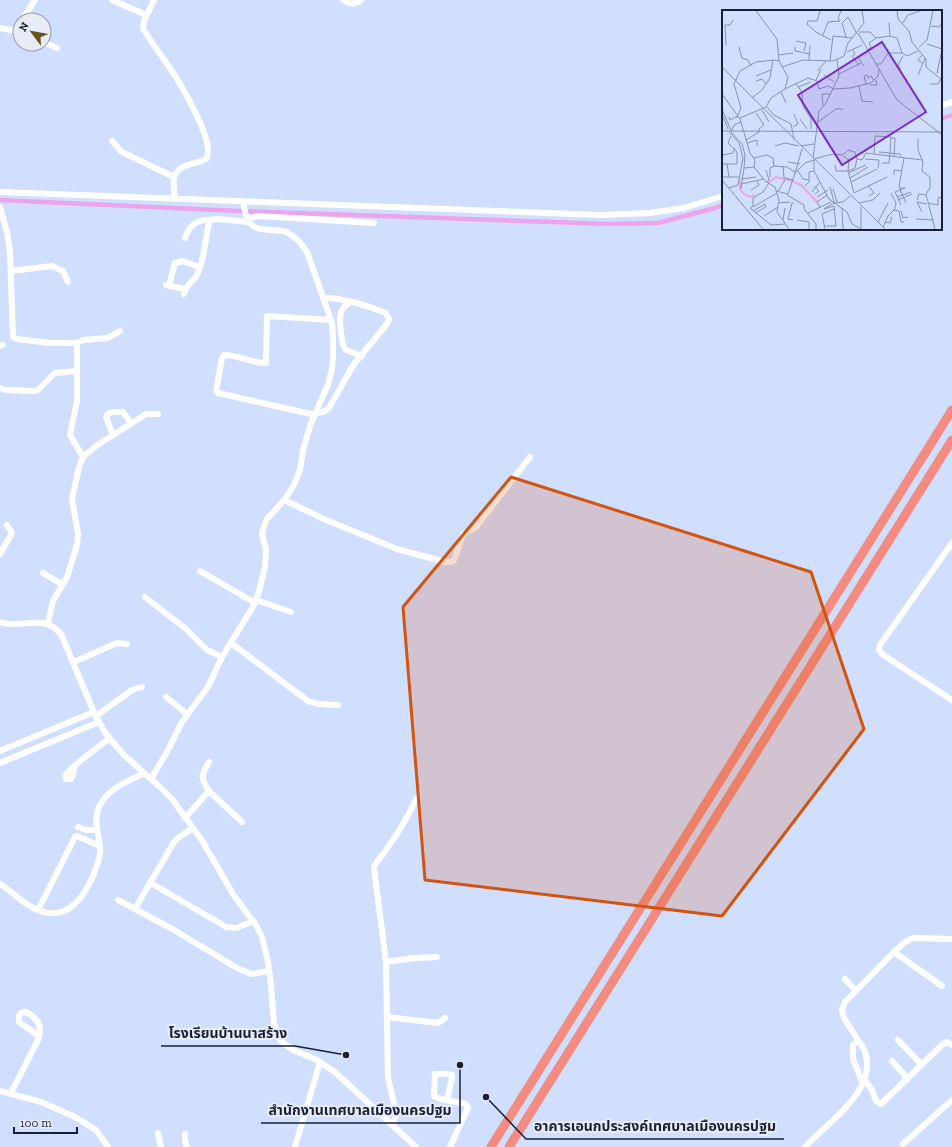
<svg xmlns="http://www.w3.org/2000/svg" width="952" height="1147" viewBox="0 0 952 1147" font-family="'Zilla Slab','Noto Sans Thai',serif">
<rect width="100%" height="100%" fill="#d1dfff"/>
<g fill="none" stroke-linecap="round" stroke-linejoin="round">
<g stroke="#eda4ed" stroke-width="4.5">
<polyline points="941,119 952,115"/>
<polyline points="0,200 239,211 609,224 658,223 715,208 723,205"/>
</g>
<g stroke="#fff" stroke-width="6">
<polyline points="112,0 146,15"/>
<path d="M154 0 144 21 143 28C150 42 161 54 169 67 179 81 217 144 206 159 201 162 194 163 188 165 170 170 173 184 175 199"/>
<path d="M343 0C350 4 354 5 361 0"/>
<polyline points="22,20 35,0"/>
<polyline points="0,28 20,32"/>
<polyline points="44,42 57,48"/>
<polyline points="941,106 952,102"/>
<polyline points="112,141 122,152 174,177"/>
<polyline points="0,192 601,215 650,213 684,208 723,196"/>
<polyline points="0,207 7,232 10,252 13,337 17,339 50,343 77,343 83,340 108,338 120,331"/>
<polyline points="247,219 258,216 374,223"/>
<path d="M185 238C189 226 197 219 210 220"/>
<polyline points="11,271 52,266 63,271 68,282"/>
<polyline points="166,285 184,289"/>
<polyline points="169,285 175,263 183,261 199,267"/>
<path d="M184 294C185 285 194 282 198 273 205 257 205 237 210 220L217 219 249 222"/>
<path d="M350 302C346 305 343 307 341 312 339 318 341 346 346 350L362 356"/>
<polyline points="0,346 3,345"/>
<polyline points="0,388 5,390 35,391 38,390 55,373 77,371"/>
<path d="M316 413 323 412 329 408 354 364 387 324 389 319 386 313C369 306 341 297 323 298"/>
<path d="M315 415 218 393 216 391 222 358 224 355C235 354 259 365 266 363L267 316 331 320"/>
<polyline points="113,435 106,417 108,414 112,412 123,412 131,423"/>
<polyline points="83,457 96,446 146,414 158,414"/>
<polyline points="284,500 326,520 397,549 445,562 451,562 454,560 462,537 464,534 476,527 530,457"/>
<polyline points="952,543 880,645 879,650 882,654 952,700"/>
<polyline points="0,554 12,533 7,525"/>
<polyline points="200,571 255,603"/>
<polyline points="43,573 63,585"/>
<polyline points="145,597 186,629 207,650 222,657"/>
<polyline points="256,600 291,612"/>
<path d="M0 622C23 630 42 612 61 634L96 717 106 734 124 755 160 787 172 799 203 842 233 894 257 927 262 937 268 962 271 984 274 1024 278 1037 282 1042 293 1050 317 1060 336 1073 416 1147"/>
<polyline points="48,623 53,601 67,577 77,545 78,534 72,499 79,467 83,457 70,435 77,401 77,343"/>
<polyline points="231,643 308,701 318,704 338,705"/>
<polyline points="74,662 117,643 127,644"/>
<polyline points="166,697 187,714"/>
<polyline points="96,716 132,690 142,687"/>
<polyline points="0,751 94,712"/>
<polyline points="0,763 99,722"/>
<path d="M74 766C74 771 74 775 71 779H66L65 776C69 768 101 745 109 739"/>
<path d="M151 779 167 752 182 722 208 687 222 657 254 605 258 595 265 567 266 550 262 534 263 529 267 519 285 499 294 485 300 470 303 450 311 423 328 385 332 369 333 355V340L332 323 307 252C302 244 295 236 286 232 276 228 257 233 250 223 245 218 245 209 243 202"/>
<path d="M209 791C200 777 201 776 209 762"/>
<polyline points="185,818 209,791 242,822"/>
<polyline points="78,827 86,830 97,830"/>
<polyline points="193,828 178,838 174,842 135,909 174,930 237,968 251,974 269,971"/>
<polyline points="151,883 226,927 236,928 254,921"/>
<path d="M0 884C13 892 24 905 38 910 66 922 83 899 93 876 96 868 99 861 100 853 101 837 92 822 99 807 108 788 127 782 144 773"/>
<polyline points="118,900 135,909"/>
<polyline points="38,910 75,837 77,836 100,846"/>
<polyline points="894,952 942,986"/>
<polyline points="386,962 415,958 437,957"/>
<polyline points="845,979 856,991"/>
<polyline points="387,1017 438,1023 445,1018"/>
<polyline points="898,1040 922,1065"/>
<polyline points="858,1041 853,1045 853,1059 863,1084"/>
<polyline points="892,1061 908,1079"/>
<polyline points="865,1080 872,1090 876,1101 881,1104 943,1044 947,1042 952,1045"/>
<polyline points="0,1091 41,1102 75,1117 96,1130 108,1147"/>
<path d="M11 1093 38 1040C43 1027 38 1018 26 1012L21 1013 19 1016V1022L39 1036"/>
<path d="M447 1100 452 1078V1075L447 1074H435L434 1096C443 1102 456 1101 466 1104L468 1108 450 1147"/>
<path d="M392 1124 396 1117V1112L388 1078 386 962 374 868C376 860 382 857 386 850 397 835 408 817 416 799"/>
<polyline points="158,1133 161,1147"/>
<polyline points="185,1134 185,1140 187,1147"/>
<polyline points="903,1144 952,1100"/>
<polyline points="295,1147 320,1062"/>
<path d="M805 1147C828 1122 878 1091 865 1051L844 1018 842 1010 845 1002 894 952 905 942 913 938 952 939"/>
</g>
<g stroke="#f48b80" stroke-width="9">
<polyline points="491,1147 952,410"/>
<polyline points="509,1147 952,440"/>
</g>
</g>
<path fill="#d35310" fill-opacity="0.2" stroke="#d35310" stroke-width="3" stroke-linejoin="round" d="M511 477 811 572 864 729 722 916 425 880 403 607Z"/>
<g transform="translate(722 10)">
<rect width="220" height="220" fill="#d1dfff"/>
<path fill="none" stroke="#eda4ed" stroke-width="2" d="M18 170V179L22 184 28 187 33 185M46 173 54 167 70 171 79 175 95 192"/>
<path fill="none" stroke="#8793ad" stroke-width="1" d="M34 1 55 29 57 51M98 1 95 11H86L85 14 94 22 109 30M175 1 176 9 187 21 190 32 204 49V57L220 70M167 13 168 26M181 13 186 5 198 1M209 16 217 17 220 13M137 22H148L154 28 168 26 175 28 180 43M136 23 175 90 220 125M101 25 106 12 118 11 116 8 119 1M124 27 120 13 126 7 135 24M74 31 84 33 82 41M205 34 220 39M4 35 3 15H8L11 10M17 37 20 48 26 50 29 56M73 37V41L88 44M197 37 205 30 211 1M131 40 133 44 130 46 137 55M146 40 149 37 147 33 154 28M125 42 140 35M57 45 71 43M200 45 196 50 201 54M87 50 88 36M108 51 111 26 131 28M154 54H159L166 43H180L185 46 196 41M142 56 136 48 146 41M0 57 163 219M60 57 81 50 111 51 122 46 126 33 142 13 140 1M179 59 176 55 181 46M95 61 104 51M215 63 219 44M117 64 139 53M102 65 112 72M196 65 203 48M34 66 49 60M94 70 99 59M34 71 40 69 44 74M74 74 80 82 81 96 89 109V119M144 74 142 66 145 65 146 68 149 66 152 71M208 74H216L219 69M148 75H155L154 70M137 76 140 91 151 92M76 77 89 72M63 79 86 68 95 71 97 79 106 76 110 78M110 79 128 78 149 73 156 66 157 59M59 82 64 93M0 84 18 109 28 143 33 150 32 157 43 171 53 177 57 190 55 202 67 219M30 88 40 80 48 68 51 50M101 96 100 84H108M45 97 52 105 69 114 72 129M0 99 10 123 20 134 23 145 22 158M40 100 47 112M0 104 6 119M7 107 8 110 16 106M15 108 19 98 12 74 18 61 34 52 52 50 57 51 66 67 63 79 49 88 44 97 18 108M78 109 85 119M96 112 114 99H121M71 117 76 114 72 104M10 120 12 115 19 112M0 121 220 122M7 122 17 133 21 148 16 175 7 178M169 128H173L172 146M196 129V140L201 152 200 161 208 167V178L204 184 213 219M24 130 37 122V119L42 115 34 103M25 133 35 130V136M53 136 63 133 77 136M79 136 92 134M157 142 168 143 167 153H160M168 143 178 144 179 146M152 144 153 126 169 127 168 143M0 145 11 143 13 138M121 146 127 150 126 161 132 183M32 148 45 145 51 148 52 156M91 148 97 101 104 93 117 66 115 50M182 148 177 177 184 193M143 149 157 150 156 158M66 152 78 154M0 154H15V142L6 133 9 126M5 154 7 167M113 155 114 161H126M61 156 62 168 72 170M44 160 47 170 45 172M76 161 81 169 87 170M126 161 133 158 135 149M73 163 80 139M126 163 144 155M172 165V160L180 161M0 167H17M48 167V158L52 156 65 157 73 162M128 168 146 157M19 169 34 167M0 170 41 219M129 172 155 159M19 174 42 169M146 175 152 183 147 186M83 176 87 172V162L92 161M92 176 97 181 93 184M108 177 112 192M178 178H183L173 182 179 195M19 179 22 158 32 157M111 179 115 192M29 180 37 175 35 171M54 181 66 184 73 163 83 153 92 150M56 181 63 170M90 182 98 172M132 183 165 167M169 183 174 193 172 201M65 185 82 195V199L94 214V219M95 187 106 180M175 187 189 182M176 190 190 184M195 190 197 184 204 185M56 193 68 192M111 193 121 192 128 186M112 193 102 199 112 196M137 193 151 190 158 183M206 193 216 195V188L220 187M31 197 55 183M98 197 95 192 105 185M139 197V219M28 198 49 215 63 214M28 198 31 196V188L41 182 47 173M120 198 121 219M31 201 43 194M179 201 181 208 186 207M200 202 195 192 205 194M33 203 44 197 43 194M86 203 109 192M42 206 56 197M194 209 212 210M61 210 63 198M71 210 66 209 70 193H72M75 210 87 212V219M156 212 166 193M163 212 168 213 170 208 168 207M104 216H114L112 196M161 217 166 206 172 200 177 201 179 212H182M103 219 100 204 112 199M139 219 130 214 125 202 107 189 92 161V149L111 144 121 145 126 140 133 142 135 149 140 150 144 143 200 150"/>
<path fill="#7b2cbf" fill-opacity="0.15" stroke="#7b2cbf" stroke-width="2" d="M160 32 204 102 120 155 76 85Z"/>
<rect width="220" height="220" fill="none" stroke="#192033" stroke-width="2"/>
</g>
<path fill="none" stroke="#192033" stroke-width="1.5" d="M346 1055L295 1046H161M460 1065L460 1123H261M486 1097L526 1139H784"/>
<g fill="#192033" stroke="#e7ecf7" stroke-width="1.5">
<circle cx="346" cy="1055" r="4"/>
<circle cx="460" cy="1065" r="4"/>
<circle cx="486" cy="1097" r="4"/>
</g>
<g font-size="14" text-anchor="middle" font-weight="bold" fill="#192033" stroke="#e7ecf7" stroke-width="4" stroke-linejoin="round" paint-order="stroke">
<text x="228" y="1038">โรงเรียนบ้านนาสร้าง</text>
<text x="360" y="1115">สำนักงานเทศบาลเมืองนครปฐม</text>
<text x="655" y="1131">อาคารเอนกประสงค์เทศบาลเมืองนครปฐม</text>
</g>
<g transform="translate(32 32) rotate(302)"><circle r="19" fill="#e7ecf7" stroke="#959aa9"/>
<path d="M0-3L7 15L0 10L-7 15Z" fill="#675322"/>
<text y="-6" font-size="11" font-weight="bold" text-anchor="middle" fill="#192033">N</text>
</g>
<path d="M14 1127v6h63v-6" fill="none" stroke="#192033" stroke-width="2"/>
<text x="20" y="1127" font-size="12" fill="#192033" stroke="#e7ecf7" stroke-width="3" paint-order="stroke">100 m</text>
</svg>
